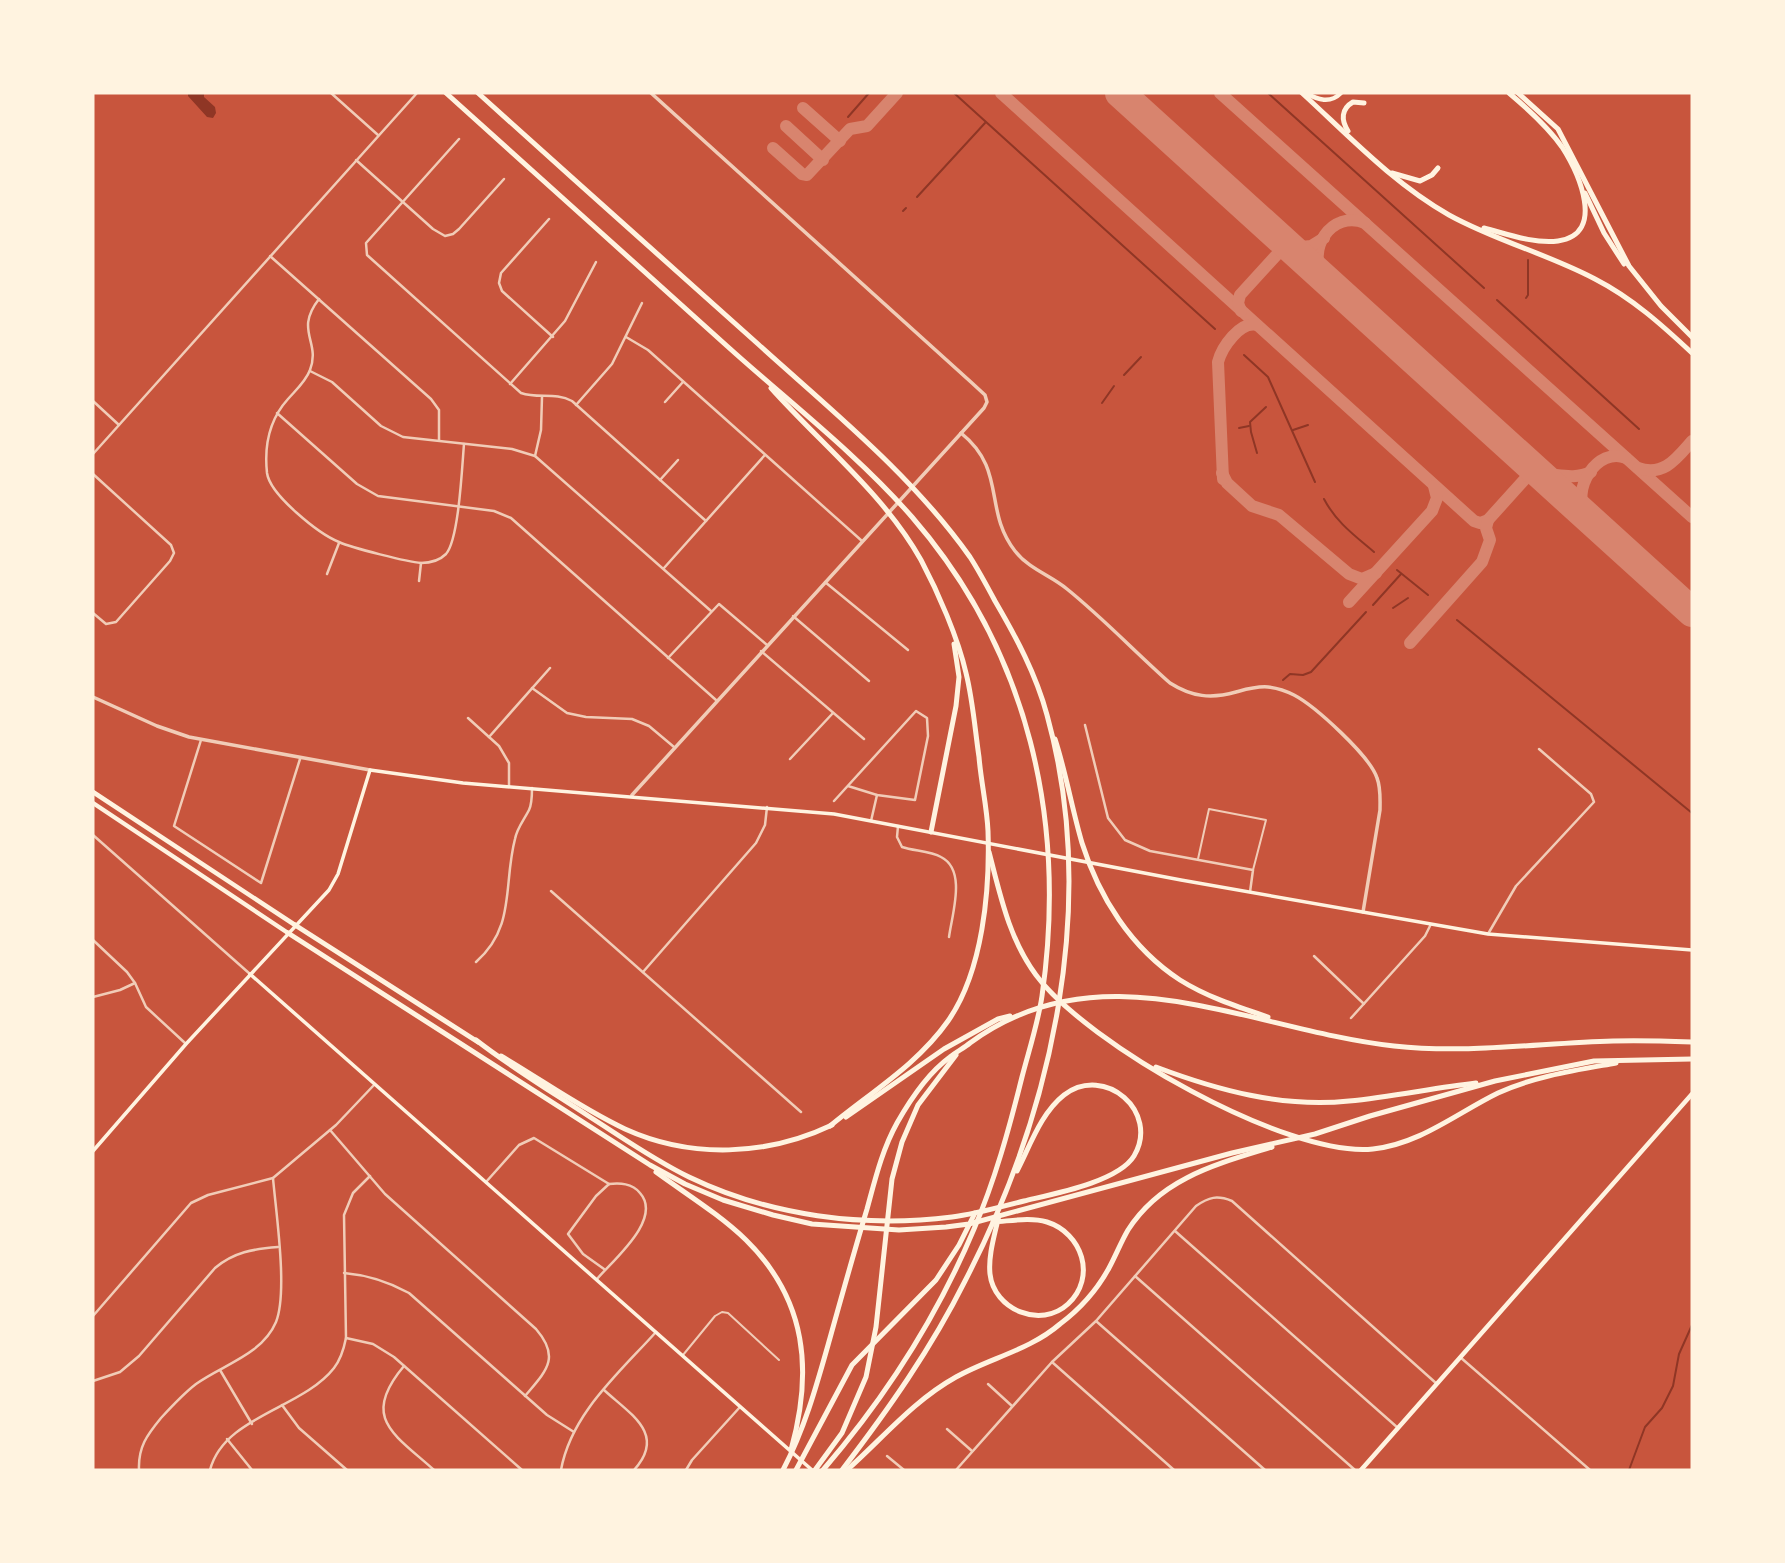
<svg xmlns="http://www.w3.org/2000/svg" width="1785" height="1563" viewBox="0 0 1785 1563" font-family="'Golos Text',sans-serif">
<rect width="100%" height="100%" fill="#c8553d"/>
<polygon fill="#8f3625" points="188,93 204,93 204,97 215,107 216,113 213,118 207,117 188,96"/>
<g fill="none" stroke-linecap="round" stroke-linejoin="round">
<g stroke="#8f3625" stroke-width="2">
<polyline points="954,93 1215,329"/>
<polyline points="1268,93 1484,288"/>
<polyline points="848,117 869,93"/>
<polyline points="917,197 985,123"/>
<polyline points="903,211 906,208"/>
<polyline points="1526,298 1528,295 1528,260"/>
<polyline points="1497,300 1639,429"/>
<polyline points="1244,355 1268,377 1315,482"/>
<polyline points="1124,375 1141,357"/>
<polyline points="1102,403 1114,386"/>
<polyline points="1239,428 1249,426"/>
<polyline points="1293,430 1308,425"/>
<polyline points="1257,453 1251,432 1250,422 1266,407"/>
<path d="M1324 499C1336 522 1354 535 1374 552"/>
<polyline points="1397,570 1428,595"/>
<polyline points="1373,605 1401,574"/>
<polyline points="1393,608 1408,598"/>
<polyline points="1457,620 1692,813"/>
<polyline points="1283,680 1290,674 1303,675 1311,672 1366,612"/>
<polyline points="1629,1470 1645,1427 1662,1408 1673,1386 1679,1354 1692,1325"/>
</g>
<g stroke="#d8846e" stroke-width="12">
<polyline points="1001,93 1474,521 1480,523 1488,520 1525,479"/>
<polyline points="1220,93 1692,517"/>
<polyline points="803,108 840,141"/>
<polyline points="786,126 823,160"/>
<polyline points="773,148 802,174 807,175 850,129 867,126 897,93"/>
<polyline points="1276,234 1281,243 1279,251"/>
<path d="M1325 278C1304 251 1332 209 1365 223"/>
<polyline points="1241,311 1238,303 1240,295 1282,249 1311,246 1324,238"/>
<polyline points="1527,461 1547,473"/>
<path d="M1638 468C1664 477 1677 458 1692 441"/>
<polyline points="1222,473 1227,483 1252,506 1279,515 1349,574 1362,579 1376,573"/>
<path d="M1528 477C1546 468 1568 483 1591 472"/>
<path d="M1223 479 1218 362C1222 347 1240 321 1257 325"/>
<path d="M1587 516C1569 490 1598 446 1626 458"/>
<polyline points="1349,602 1432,511 1437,498 1434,486"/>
<polyline points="1688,608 1692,610"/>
<polyline points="1410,643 1482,562 1490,540 1486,528 1488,520"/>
</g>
<polyline stroke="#d8846e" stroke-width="30" points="1120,93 1692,612"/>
<g stroke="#f1ccb7" stroke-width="2">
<polyline points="1198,859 1209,809 1266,820 1253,870"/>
<polyline points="683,1355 715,1316 722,1312 728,1313 779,1360"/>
</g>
<g stroke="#f1ccb7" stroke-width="2.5">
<polyline points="331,93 378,135"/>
<path d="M459 139 366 243 367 255 521 393C538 399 555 392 572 401L706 521"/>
<polyline points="356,160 433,229 445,236 453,234 459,229 504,179"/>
<polyline points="549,219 501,273 499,283 502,291 553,337"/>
<polyline points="270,256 431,399 439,410 439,440"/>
<path d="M319 299C294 331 321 341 310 370 306 381 296 390 288 399 269 420 264 445 267 473 270 495 319 534 339 542 352 548 408 562 421 563 430 563 440 560 446 554 459 539 462 467 464 444"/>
<polyline points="626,337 648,350 862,541"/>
<polyline points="310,371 332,382 381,426 403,437 512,449 535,456 711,611"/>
<polyline points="510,384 565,321 596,262"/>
<polyline points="93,401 119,425"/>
<polyline points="665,402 683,382"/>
<polyline points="576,405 612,364 642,303"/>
<polyline points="277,413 357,484 378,496 494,511 511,518 716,700"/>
<polyline points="93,454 417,93"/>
<polyline points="535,456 541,430 542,397"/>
<polyline points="93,474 171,545 174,553 170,561 116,622 106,624 93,613"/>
<polyline points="660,480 678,460"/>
<polyline points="664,568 764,456"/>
<polyline points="327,574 339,543"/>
<polyline points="419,581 421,563"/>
<polyline points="825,582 908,650"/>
<polyline points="793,616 869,681"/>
<polyline points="761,651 864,739"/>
<polyline points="668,658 719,604 767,645"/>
<polyline points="532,688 567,713 586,717 632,719 649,726 674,747"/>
<polyline points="468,718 499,746 509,763 509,786"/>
<polyline points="1085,725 1108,818 1125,840 1150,851 1253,870 1250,892"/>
<polyline points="489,737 550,668"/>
<polyline points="201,740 174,826 261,883 300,759"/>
<polyline points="790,759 833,713"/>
<polyline points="834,801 916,711 927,718 928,736 915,800 877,795 848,786"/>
<polyline points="871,821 877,795"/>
<path d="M898 826 897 837 902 847C914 851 930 851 941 857 967 870 952 914 949 937"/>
<polyline points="93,835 250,974"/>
<polyline points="551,891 801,1112"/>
<polyline points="1488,934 1516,886 1594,802 1591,794 1539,749"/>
<polyline points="93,940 127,972 135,983 146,1007 185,1043"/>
<polyline points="1314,956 1364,1004"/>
<path d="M476 962C516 927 503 885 515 839 517 828 524 820 529 810 532 804 532 795 532 788"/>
<polyline points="643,972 756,843 765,825 767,807"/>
<polyline points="93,997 120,990 135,983"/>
<polyline points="1351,1018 1425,936 1431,924"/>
<path d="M330 1130 385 1194 536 1329C561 1358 546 1371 525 1396"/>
<polyline points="486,1182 519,1145 534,1138 609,1184"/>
<polyline points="1175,1231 1398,1428"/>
<polyline points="604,1269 583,1254 568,1234 596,1196 609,1184"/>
<path d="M344 1273C368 1275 387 1281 409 1293L547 1415 574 1432"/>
<polyline points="1135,1276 1355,1470"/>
<path d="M597 1279C613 1260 663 1219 640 1193 632 1183 620 1183 609 1184"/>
<polyline points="93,1316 191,1203 208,1195 273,1178 336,1125 374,1085"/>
<polyline points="1096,1321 1265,1470"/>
<polyline points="346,1338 373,1344 394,1357 522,1470"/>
<polyline points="1460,1357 1590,1470"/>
<polyline points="1052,1362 1174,1470"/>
<path d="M404 1366C360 1418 394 1434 434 1470"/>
<polyline points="220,1370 252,1424"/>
<path d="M93 1381 120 1372 139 1356 215 1268C234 1252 253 1249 278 1247"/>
<polyline points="988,1384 1012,1406"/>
<path d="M604 1390C630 1414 667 1434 634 1470"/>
<polyline points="282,1405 299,1428 347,1470"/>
<polyline points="947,1429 972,1451"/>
<polyline points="227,1439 252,1470"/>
<polyline points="887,1456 904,1470"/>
<path d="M139 1470C138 1447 147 1435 161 1418 172 1406 183 1394 196 1384 222 1365 262 1355 276 1322 288 1292 276 1213 273 1178"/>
<path d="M210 1470C224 1416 302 1409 334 1368 341 1359 344 1348 346 1338L344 1215 353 1193 370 1176"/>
<path d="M561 1470C571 1414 619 1373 656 1332"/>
<polyline points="686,1470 692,1460 740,1407"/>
<path d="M956 1470 1052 1362 1096 1321 1196 1206C1209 1197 1217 1195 1232 1201L1437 1384"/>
</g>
<g stroke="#f1ccb7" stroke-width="3.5">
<path d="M961 433C1007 470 983 510 1015 551 1029 569 1050 575 1067 589 1103 618 1135 652 1170 683 1192 697 1211 699 1236 692 1247 689 1257 686 1268 687 1277 688 1286 691 1294 695 1315 706 1370 756 1377 778 1381 788 1380 800 1380 810L1363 912"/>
<polyline points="93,697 157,726 189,737 370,770"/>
<polyline points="632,795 984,408 987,402 985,395 972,383 651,93"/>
</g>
<g stroke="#fff3e0" stroke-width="3.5">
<polyline points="250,974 812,1470"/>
<polyline points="93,1151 186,1044 329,890 338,874 370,770 463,783 834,814 1181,880 1488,934 1692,950"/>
</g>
<g stroke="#fff3e0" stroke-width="4.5">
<path d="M1306 93C1318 100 1330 104 1341 93"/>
<polyline points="1361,1470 1692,1094"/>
</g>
<g stroke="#fff3e0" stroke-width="4.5">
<polyline points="93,792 295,925"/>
<polyline points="93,803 288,933"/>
</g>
<g stroke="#fff3e0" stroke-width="5">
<path d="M446 93C540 177 633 262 727 346 789 402 857 454 912 517 1029 652 1067 821 1042 996 1038 1023 1029 1050 1022 1077 1009 1129 995 1180 974 1229 937 1317 885 1398 823 1470"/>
<path d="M478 93C571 177 665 261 758 344 832 411 912 475 970 557 979 571 987 586 995 601 1016 637 1036 674 1047 715 1099 903 1053 1111 965 1281 931 1349 888 1410 842 1470"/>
<path d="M1302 93C1349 136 1393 183 1449 215 1496 241 1548 254 1595 279 1632 298 1662 325 1692 353"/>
<polyline points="1518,93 1558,129 1629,266 1661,306 1692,337"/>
<path d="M1348 131C1341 120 1341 109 1353 102L1364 103"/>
<polyline points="1392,173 1420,181 1432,175 1438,168"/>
<polyline points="1585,193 1604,233 1624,264"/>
<path d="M1484 228C1507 234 1534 244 1558 241 1607 234 1578 172 1562 147 1548 127 1528 109 1509 93"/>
<path d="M771 388C821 444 884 494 921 560 938 592 958 638 966 673 973 701 975 730 979 757 981 782 987 807 988 831 990 890 983 971 948 1021 917 1065 871 1092 830 1126"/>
<path d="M1055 739C1066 773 1072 809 1082 843 1099 897 1131 948 1180 980 1207 997 1238 1007 1268 1017"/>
<polyline points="931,832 956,706 959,677 954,644"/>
<path d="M989 852C1000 894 1009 939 1036 975 1086 1043 1287 1158 1373 1149 1420 1144 1457 1113 1498 1093 1535 1076 1577 1070 1616 1063"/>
<polyline points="295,925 478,1042"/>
<polyline points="288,933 650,1165 685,1184 723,1200 773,1215 812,1224 899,1230 946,1227 969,1224 1232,1153 1315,1134 1370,1116 1495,1081 1594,1061 1692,1059"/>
<path d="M476 1040C512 1068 552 1092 590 1117 623 1138 654 1160 689 1177 770 1216 863 1228 952 1217 976 1214 1000 1207 1024 1201 1053 1194 1118 1182 1134 1156 1160 1112 1105 1064 1064 1095 1041 1113 1030 1146 1017 1171"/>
<path d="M501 1056C542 1080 582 1109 625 1129 691 1159 767 1156 832 1125"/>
<path d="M1156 1067C1217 1090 1282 1108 1349 1101 1391 1097 1433 1088 1476 1083"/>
<polyline points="846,1117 944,1049 998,1019 1010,1016"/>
<path d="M656 1172C686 1194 719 1214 746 1240 807 1300 813 1371 791 1450"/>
<path d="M993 1222C1011 1221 1030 1217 1047 1222 1082 1233 1097 1277 1068 1304 1041 1329 994 1310 990 1274 988 1255 995 1234 999 1215"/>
<path d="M783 1470C805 1428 817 1384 830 1338 842 1295 854 1252 867 1209 875 1180 882 1150 897 1123 910 1100 928 1073 950 1057 956 1052 964 1048 970 1043 1103 945 1250 1030 1394 1046 1467 1054 1540 1043 1613 1041 1639 1040 1666 1041 1692 1042"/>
<polyline points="796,1470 852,1365 936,1280 959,1245 975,1213"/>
<polyline points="815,1470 842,1433 866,1377 876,1327 892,1179 902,1142 918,1105 956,1055"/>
<path d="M847 1470C883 1438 913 1401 956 1377 990 1358 1030 1350 1060 1324 1080 1309 1097 1290 1109 1268 1116 1255 1121 1242 1128 1230 1161 1178 1217 1164 1272 1147"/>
</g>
</g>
<rect width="1785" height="1563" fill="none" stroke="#fff3e0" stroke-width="189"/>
</svg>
